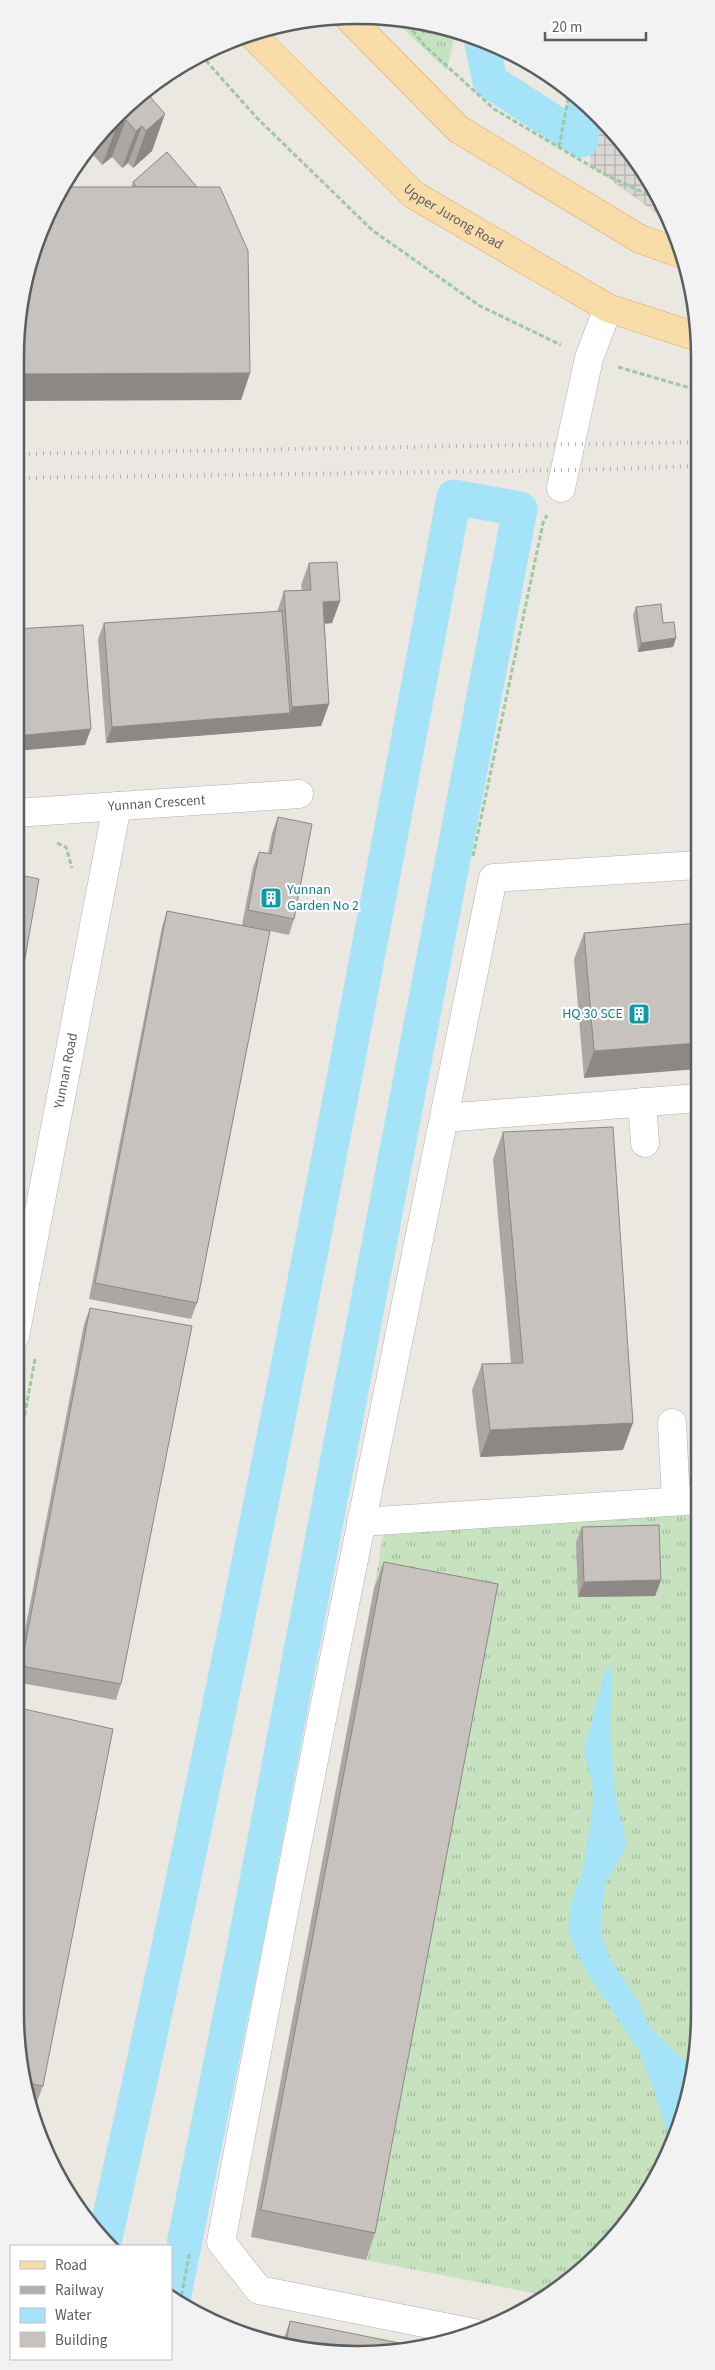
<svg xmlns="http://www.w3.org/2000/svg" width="715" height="2370" viewBox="0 0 715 2370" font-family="'Source Sans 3',sans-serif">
<defs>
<pattern id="industrial-grid" width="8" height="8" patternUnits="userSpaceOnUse" patternTransform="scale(1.25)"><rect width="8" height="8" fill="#dad7d4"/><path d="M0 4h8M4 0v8" fill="none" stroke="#b4b2af"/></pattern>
<pattern id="grass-tufts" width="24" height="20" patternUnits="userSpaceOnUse" patternTransform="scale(1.25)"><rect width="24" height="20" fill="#c6e2bf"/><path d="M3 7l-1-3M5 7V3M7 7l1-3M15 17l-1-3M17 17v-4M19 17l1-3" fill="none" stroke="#a4ba9f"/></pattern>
</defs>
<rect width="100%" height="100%" fill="#ebe7e1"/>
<polygon fill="url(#industrial-grid)" points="592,113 615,131 665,206 670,223 590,165"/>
<g fill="url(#grass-tufts)">
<polygon points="393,19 425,22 455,33 447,70"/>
<polygon points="699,1514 700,2012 693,2080 674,2143 642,2203 566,2284 548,2296 366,2260 489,1611 374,1588 383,1535"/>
</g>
<polygon fill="#a5e3f8" points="609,1666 612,1671 610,1728 615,1794 627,1846 606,1882 601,1919 602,1935 609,1957 637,1999 650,2028 681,2058 695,2067 693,2080 672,2147 651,2081 638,2049 588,1974 574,1947 568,1926 571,1904 584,1867 594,1794 584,1749 606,1668"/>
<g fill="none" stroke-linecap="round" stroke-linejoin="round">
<g stroke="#a5e3f8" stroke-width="35">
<polyline points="482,43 490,81 581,140 584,107"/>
<path d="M104 2242C235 1663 345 1080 454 497L520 509 243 1954 173 2299"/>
</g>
<g stroke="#afb3b6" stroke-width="29">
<g id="minor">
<polyline points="561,488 589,358 608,308"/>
<path id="s1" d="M15 813 299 794"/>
<polyline points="642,1102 645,1143"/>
<polyline points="444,1118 698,1098"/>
<path id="s2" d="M15 1336 117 806"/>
<polyline points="672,1423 676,1501"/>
<polyline points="361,1522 699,1500"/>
<path d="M474 2333 259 2290 221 2242C306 1786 400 1332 493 878L698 865"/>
</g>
</g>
<g stroke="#e6a760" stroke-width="29">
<g id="major">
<polyline points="347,16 458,129 640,239 679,253"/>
<path id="s3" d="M251 34 414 195 608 308 697 337"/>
</g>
</g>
<g stroke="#9dc9a1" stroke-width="3" stroke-dasharray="5 2.5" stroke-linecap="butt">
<polyline points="403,19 425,46 494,109 604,174 661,201"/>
<polyline points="201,55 256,117 372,230 480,306 561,345"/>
<polyline points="559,147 569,94"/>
<polyline points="618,367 697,390"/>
<polyline points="57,843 66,847 72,868"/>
<polyline points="473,856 543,523 547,515"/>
<polyline points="15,1467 35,1359"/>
<polyline points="180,2303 190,2251"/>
</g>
<use href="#minor" stroke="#fff" stroke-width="28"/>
<use href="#major" stroke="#f8dda9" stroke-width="28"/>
<g stroke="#aeafaf" stroke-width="4" stroke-dasharray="1 6" stroke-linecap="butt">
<polyline points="15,454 697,442"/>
<polyline points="15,478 577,470 697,466"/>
</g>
</g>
<g fill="#aba7a3">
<polygon points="145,91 152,151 133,168 128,163 122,168 112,157 102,165 88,149 116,115"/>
<polygon points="167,152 250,373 241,400 131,187 133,182"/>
<polygon points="309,563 340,601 332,623 324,624 329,704 321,726 106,743 98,639 104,623 277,612 284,591 302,590 301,585"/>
<polygon points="636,607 663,623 676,638 673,647 638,652 633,615"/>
<polygon points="278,817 294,919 289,935 270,931 197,1303 191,1319 89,1299 162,927 167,911 242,925 253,867 259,852 268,853 272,833"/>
<polygon points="698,923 584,1078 574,959 584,933"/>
<polygon points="503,1132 623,1450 480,1457 472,1390 482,1364 511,1363 493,1159"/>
<polygon points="90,1308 121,1684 116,1700 15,1682 84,1324"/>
<polygon points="582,1527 661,1580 655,1596 578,1597 576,1542"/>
<polygon points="384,1562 375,2233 366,2260 251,2237 374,1588"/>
<polygon points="22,2079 43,2086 37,2102 28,2100"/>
<polygon points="290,2321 313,2352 282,2343"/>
</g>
<g fill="#8b8885">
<polygon points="165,114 152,151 133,168 146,131"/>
<polygon points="126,120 112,157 102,165 116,128"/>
<polygon points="142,126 128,163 122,168 136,131"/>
<polygon points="250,373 241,400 15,401 15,374"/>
<polygon points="340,601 332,623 315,624 323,602"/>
<polygon points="676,638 673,647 638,652 641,643"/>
<polygon points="329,704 321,726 106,743 112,727 290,713 292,707"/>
<polygon points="91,729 85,745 15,751 15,736"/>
<polygon points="698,1043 698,1069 584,1078 594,1051"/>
<polygon points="633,1423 623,1450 480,1457 490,1430"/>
<polygon points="661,1580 655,1596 578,1597 584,1582"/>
</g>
<g fill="#c7c2be" stroke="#8b8885">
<polygon points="145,91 165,114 146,131 142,126 136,131 126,120 116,128 110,122 116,115"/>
<polygon points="167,152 197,187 137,187 133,182"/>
<polygon points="62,187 220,187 248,251 250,373 15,374 15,358 22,290 41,226"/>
<polygon points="337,562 340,601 323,602 329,704 292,707 284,591 311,590 309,563"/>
<polygon points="661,604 663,623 674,622 676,638 641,643 636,607"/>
<polygon points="282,611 290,713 112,727 104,623"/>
<polygon points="83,625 91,729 15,736 15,629"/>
<polygon points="278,817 312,824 294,919 248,910 259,852 271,854"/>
<polygon points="15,874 39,879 15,1015"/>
<polygon points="167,911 270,931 197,1303 95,1283"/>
<polygon points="698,923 698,1043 594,1051 584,933"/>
<polygon points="613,1127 633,1423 490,1430 482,1364 523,1363 503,1132"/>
<polygon points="90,1308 192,1326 121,1684 21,1666"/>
<polygon points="659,1525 661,1580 584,1582 582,1527"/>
<polygon points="384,1562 498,1584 375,2233 261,2210"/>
<polygon points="15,1707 113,1729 43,2086 22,2082 15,2012"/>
<polygon points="32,2115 37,2116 35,2124"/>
<polygon points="290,2321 419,2347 419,2348 380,2354 313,2352 286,2344"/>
</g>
<defs>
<g id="building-square" transform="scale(1.125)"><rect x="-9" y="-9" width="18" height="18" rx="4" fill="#0f9aa8" stroke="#fff"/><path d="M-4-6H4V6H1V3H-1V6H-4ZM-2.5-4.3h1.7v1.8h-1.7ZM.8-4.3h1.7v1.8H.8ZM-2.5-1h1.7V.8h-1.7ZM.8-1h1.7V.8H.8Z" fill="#fff"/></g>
</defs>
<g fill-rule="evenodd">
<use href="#building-square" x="271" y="898"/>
<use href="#building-square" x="639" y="1014"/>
</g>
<g text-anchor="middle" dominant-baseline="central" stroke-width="4.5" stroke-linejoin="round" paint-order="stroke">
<g font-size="14" fill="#5a5e61" stroke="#fff">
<text stroke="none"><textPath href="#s3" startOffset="274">Upper Jurong Road</textPath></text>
<text stroke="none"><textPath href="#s1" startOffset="142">Yunnan Crescent</textPath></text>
<text stroke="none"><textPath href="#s2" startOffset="270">Yunnan Road</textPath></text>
</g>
<g font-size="14" fill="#0d838f" stroke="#fff" text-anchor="start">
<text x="287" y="890">Yunnan<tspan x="287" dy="16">Garden No 2</tspan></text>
<text x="623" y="1014" text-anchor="end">HQ 30 SCE</text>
</g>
</g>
<path d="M0 0H715V2370H0ZM357 24H358A333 333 0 0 1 691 357V2013A333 333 0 0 1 358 2346H357A333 333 0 0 1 24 2013V357A333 333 0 0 1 357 24Z" fill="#f2f2f2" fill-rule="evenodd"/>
<path fill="none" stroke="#5a5e61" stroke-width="2.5" d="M357 24H358A333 333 0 0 1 691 357V2013A333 333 0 0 1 358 2346H357A333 333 0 0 1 24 2013V357A333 333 0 0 1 357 24Z"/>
<rect x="10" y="2245" width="162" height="115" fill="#ffffff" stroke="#bdbfc0"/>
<rect x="20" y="2261" width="25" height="8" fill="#f8dda9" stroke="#bdbfc0"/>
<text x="55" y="2270" font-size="15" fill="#5a5e61">Road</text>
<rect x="20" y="2286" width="25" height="8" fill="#aeafaf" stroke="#bdbfc0"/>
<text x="55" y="2295" font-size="15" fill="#5a5e61">Railway</text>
<rect x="20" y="2308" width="25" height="15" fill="#a5e3f8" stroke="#bdbfc0"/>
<text x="55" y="2320" font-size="15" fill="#5a5e61">Water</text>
<rect x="20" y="2332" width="25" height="15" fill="#c7c2be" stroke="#bdbfc0"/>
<text x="55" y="2345" font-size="15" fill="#5a5e61">Building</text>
<path d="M545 32v8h101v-8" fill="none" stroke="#5a5e61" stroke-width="2.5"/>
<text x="552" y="32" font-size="15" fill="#5a5e61" stroke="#ffffff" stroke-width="4" paint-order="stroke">20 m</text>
</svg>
